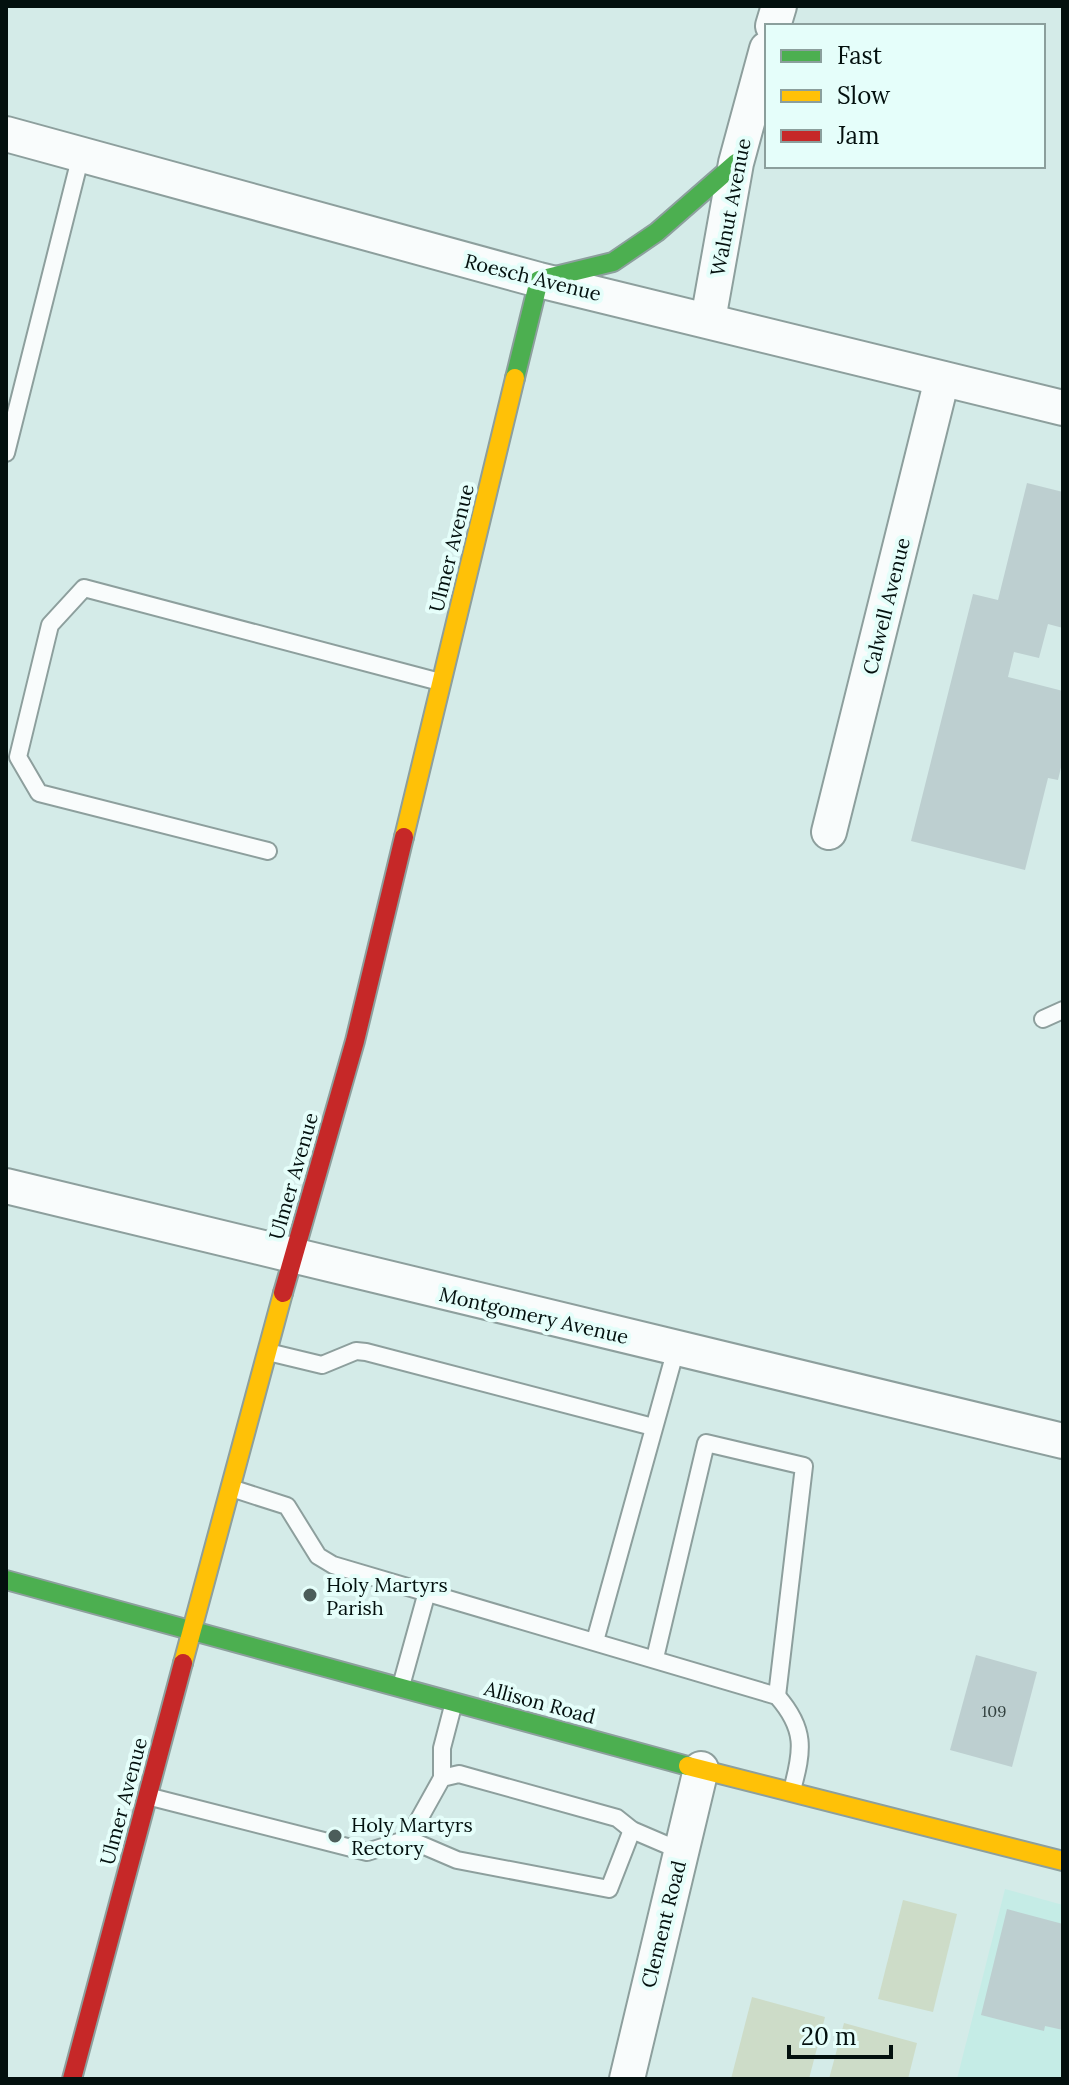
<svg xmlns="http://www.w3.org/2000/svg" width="1069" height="2085" viewBox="0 0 1069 2085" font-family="Lora,serif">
<rect width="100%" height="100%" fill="#d4ebe8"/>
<polygon fill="#c5ece6" points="1005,1889 1063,1905 1063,2079 957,2079"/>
<g fill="#cddcc8">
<polygon points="903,1900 957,1914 933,2012 878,1999"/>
<polygon points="752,1997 825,2017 809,2079 731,2079"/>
<polygon points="844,2023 917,2043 908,2079 829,2079"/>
</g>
<g fill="#bdcfd0">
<polygon points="1027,483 1063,492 1063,628 1048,624 1039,658 1014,652 1008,677 1063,691 1063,759 1058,780 1048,778 1025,870 911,841 973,594 998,600"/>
<polygon points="976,1655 1037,1672 1012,1767 950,1750"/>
<polygon points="1007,1909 1063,1924 1063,2030 1045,2026 1044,2031 981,2015"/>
</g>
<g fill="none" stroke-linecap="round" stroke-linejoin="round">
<g stroke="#8d9f9d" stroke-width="20">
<g id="lane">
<polyline points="6,453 81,155"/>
<polyline points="268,851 39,793 18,757 50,625 84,588 440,682"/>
<polyline points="1043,1019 1063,1010"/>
<polyline points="268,1352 322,1365 356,1351 366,1352 653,1427"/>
<path d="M231 1488 287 1506 318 1556 333 1565 777 1696C806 1729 803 1750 792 1790"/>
<polyline points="595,1641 676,1349"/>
<polyline points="655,1658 706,1443 804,1466 777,1696"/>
<polyline points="401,1686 427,1592"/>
<polyline points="442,1778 442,1748 454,1702"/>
<polyline points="151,1797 367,1852 408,1839 442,1778 459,1774 617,1818 632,1830 681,1851"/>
<polyline points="408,1839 457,1860 609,1889 632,1830"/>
</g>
</g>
<g stroke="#8d9f9d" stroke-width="38">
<g id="street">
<polyline points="773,26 779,6"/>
<polyline points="6,134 539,280 1063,408"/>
<polyline points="708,320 736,163 767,49"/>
<polyline points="829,832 942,379"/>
<polyline points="6,1186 1063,1441"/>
<polyline points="627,2079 701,1769"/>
</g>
</g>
<g stroke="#8d9f9d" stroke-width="22">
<g id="fast">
<polyline points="515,378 539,280 613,262 657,232 736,163"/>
<polyline points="6,1580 688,1766"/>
</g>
</g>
<g stroke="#8d9f9d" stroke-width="22">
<g id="slow">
<polyline points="404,837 515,378"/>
<polyline points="183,1663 283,1293"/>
<polyline points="688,1766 1063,1861"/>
</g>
</g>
<g stroke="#8d9f9d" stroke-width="22">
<g id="jam">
<polyline points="283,1293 355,1041 404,837"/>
<polyline points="72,2079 183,1663"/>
</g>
</g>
<use href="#lane" stroke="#f9fcfc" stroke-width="16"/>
<use href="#street" stroke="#f9fcfc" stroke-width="34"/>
<use href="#fast" stroke="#4caf50" stroke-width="18"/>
<use href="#slow" stroke="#ffc107" stroke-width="18"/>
<use href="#jam" stroke="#c62828" stroke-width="18"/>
</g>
<g fill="#4c5d5a" stroke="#e5fefa" stroke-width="3">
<circle cx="310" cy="1595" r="8"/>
<circle cx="335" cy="1836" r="8"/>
</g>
<g text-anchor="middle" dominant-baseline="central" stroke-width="8" stroke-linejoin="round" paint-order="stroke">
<g font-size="16" fill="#32403e">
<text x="994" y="1711">109</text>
</g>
<g font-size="20" fill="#03100e" stroke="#e5fefa">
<text transform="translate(730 207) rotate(-79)">Walnut Avenue</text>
<text transform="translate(533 277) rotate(14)">Roesch Avenue</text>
<text transform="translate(451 548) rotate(-76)">Ulmer Avenue</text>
<text transform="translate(886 606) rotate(-76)">Calwell Avenue</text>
<text transform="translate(293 1176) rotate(-74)">Ulmer Avenue</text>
<text transform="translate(534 1315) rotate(13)">Montgomery Avenue</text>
<text transform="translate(540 1702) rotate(15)">Allison Road</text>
<text transform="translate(123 1801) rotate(-75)">Ulmer Avenue</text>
<text transform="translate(663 1924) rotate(-76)">Clement Road</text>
</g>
<g font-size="20" fill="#03100e" stroke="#e5fefa" text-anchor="start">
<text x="326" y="1584">Holy Martyrs<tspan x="326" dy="23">Parish</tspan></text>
<text x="351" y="1824">Holy Martyrs<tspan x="351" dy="23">Rectory</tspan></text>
</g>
</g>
<rect width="1069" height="2085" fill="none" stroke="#03100e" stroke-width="16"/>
<rect x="765" y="24" width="280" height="144" fill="#e5fefa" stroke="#8b9f9c" stroke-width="2"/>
<rect x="781" y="50" width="40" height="12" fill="#4caf50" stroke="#8b9f9c" stroke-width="2"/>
<text x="837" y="64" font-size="24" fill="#03100e">Fast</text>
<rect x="781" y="90" width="40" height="12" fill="#ffc107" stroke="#8b9f9c" stroke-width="2"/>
<text x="837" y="104" font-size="24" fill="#03100e">Slow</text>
<rect x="781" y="130" width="40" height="12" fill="#c62828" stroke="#8b9f9c" stroke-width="2"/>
<text x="837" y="144" font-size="24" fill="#03100e">Jam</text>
<path d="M789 2045v12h102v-12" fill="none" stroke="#03100e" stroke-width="4"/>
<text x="801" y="2045" font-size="24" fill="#03100e" stroke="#e5fefa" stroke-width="6" paint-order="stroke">20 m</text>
</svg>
